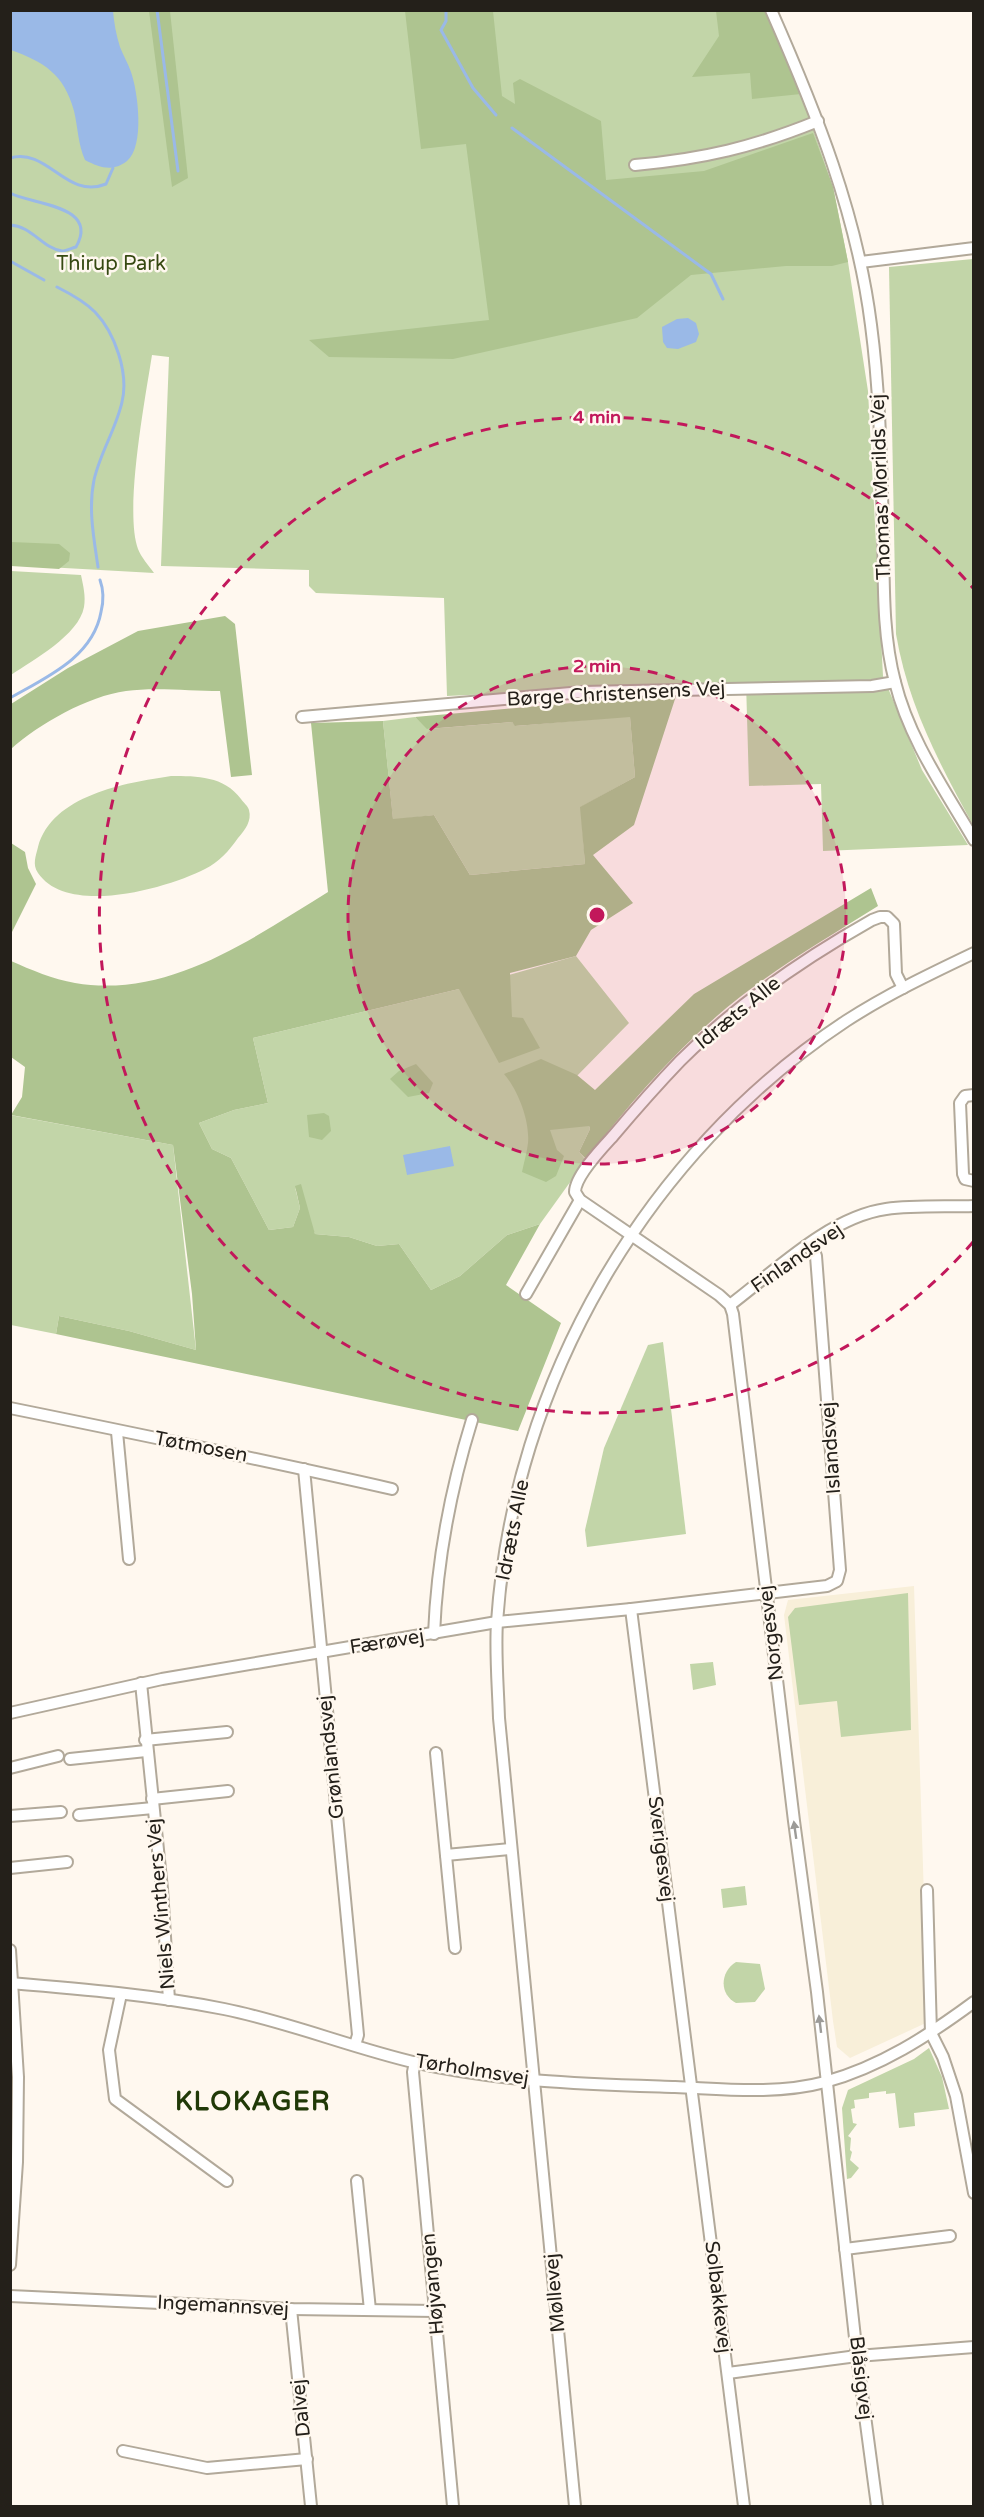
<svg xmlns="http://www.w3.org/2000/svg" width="984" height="2517" viewBox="0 0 984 2517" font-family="'Varela Round',sans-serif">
<rect width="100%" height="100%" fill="#fff8ef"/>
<polygon fill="#f8efd9" points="914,1586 928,2022 850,2058 837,2047 833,2021 784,1615 788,1600"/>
<g fill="#c2d5a8">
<path d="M10 11H765L801 94 833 187 848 262 868 391 883 676 922 770 968 845 823 851 821 784 749 786 746 682 447 696 444 598 316 593 309 586V570L161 566 169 357 152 355C145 400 124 510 138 549 141 557 149 566 154 573L11 565Z"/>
<path d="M973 259H974L973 825C939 763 908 705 896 634L889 267Z"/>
<path d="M11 571 81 575C83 585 86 596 84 607 79 635 33 660 11 675Z"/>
<polygon points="630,716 635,777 581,807 585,864 470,875 434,815 393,820 383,721 415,717 428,729 512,722 516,726"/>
<path d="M171 776C197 776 224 776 241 799 243 802 248 806 249 810 252 821 245 830 238 838 229 851 219 862 205 869 168 888 68 917 38 873 32 864 36 856 38 847 52 795 125 783 171 776Z"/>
<polygon points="576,956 629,1023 572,1081 590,1129 579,1152 586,1160 540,1224 507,1235 460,1276 431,1290 399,1244 377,1246 349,1237 315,1234 295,1187 300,1208 293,1227 269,1230 231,1158 212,1149 199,1123 234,1110 268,1103 253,1038 459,989"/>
<polygon points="10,1115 173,1145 196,1350 129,1331 59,1316 56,1334 11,1325"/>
<polygon points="663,1342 686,1534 587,1547 585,1530 604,1448 648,1345"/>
<polygon points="908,1593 911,1730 841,1737 837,1701 799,1705 788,1617 795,1608"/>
<polygon points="713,1662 716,1685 693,1690 690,1664"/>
<polygon points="745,1886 747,1905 723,1908 721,1889"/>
<path d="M736 1962 760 1964 765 1989 755 2002 736 2003C719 1994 720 1972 736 1962Z"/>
<polygon points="929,2048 942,2077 949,2109 914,2113 915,2126 899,2128 895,2093 886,2094 886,2091 869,2093 869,2098 854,2100 855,2108 851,2109 853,2123 857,2124 848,2136 851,2138 850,2150 852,2152 850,2160 859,2168 851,2178 847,2179 842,2108 848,2090 914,2059"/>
</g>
<g fill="#aec490">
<polygon points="149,11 170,11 188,178 172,187"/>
<polygon points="405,11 493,11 502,96 515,104 513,83 520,79 601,121 606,180 704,171 813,133 833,187 848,262 832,266 786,266 691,275 637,318 453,359 329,357 309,340 489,320 466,144 421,149"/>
<polygon points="716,11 765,11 801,94 752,99 750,73 692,77 719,36"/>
<polygon points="11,542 59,544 70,553 69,561 59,569 11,566"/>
<path d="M225 616 235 624 252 775 231 777 220 691C191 691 154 687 126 691 88 696 39 724 11 749V704L68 668 138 631Z"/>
<path d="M676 696 634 825 593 855 633 903 591 930 576 956 510 973 512 1017 523 1018 540 1048 499 1063 459 989 253 1038 268 1103 234 1110 199 1123 212 1149 231 1158 269 1230 293 1227 300 1208 295 1186 301 1184 315 1234 349 1237 377 1246 399 1244 431 1290 460 1276 507 1235 540 1224 506 1285 561 1323 518 1431 56 1334 59 1316 129 1331 196 1350 192 1294 173 1145 11 1115 22 1097 25 1067 11 1057V961C31 970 53 979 75 983 169 999 253 938 328 892L311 723 383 721 393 819 434 815 470 875 585 864 580 807 635 777 630 717 515 726 512 722 427 729 415 717 638 697Z"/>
<polygon points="11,843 25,852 28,868 36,884 11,934"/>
<path d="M871 888 878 906C832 935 784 963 740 997 681 1043 632 1101 586 1159L579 1152 590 1129 589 1126 550 1130 557 1150 564 1156 556 1176 546 1182 522 1172C524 1162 527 1152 528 1143 530 1121 518 1090 504 1074L541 1059 577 1075 595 1090 694 994Z"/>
<polygon points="416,1064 433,1083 429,1093 408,1097 390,1079 399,1071"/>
<polygon points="324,1113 329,1116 331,1131 322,1140 309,1137 307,1115"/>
</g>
<g fill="#9ab9e7">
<path d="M11 10 113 11C114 22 116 35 120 47 123 55 128 63 131 72 138 92 145 146 127 161 113 172 100 168 85 160 78 144 78 128 74 111 64 74 44 62 11 50Z"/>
<polygon points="688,318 696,323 699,334 696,342 678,349 667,348 663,342 662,327 677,319"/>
<polygon points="450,1146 454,1166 407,1175 403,1155"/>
</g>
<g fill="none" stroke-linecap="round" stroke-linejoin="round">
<g stroke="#9ab9e7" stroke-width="3">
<polyline points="157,10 178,171"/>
<polyline points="446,10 446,21 441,30 473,88 496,115"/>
<polyline points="512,128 711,274 723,299"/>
<path d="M10 158C48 147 66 200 106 184L113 168"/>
<path d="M10 193C33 205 100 205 76 247 72 248 66 251 62 251 42 248 32 226 10 225"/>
<polyline points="10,261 44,280"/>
<path d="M57 287C71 294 84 301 95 312 115 333 129 373 122 402 116 429 100 453 94 480 88 509 94 539 98 567"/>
<path d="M10 698C47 677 93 657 101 612 104 600 104 591 100 580"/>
</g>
<g stroke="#b2a99a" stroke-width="14">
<g id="minor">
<path d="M771 10C816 112 857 214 871 325 880 393 881 461 883 529 884 580 882 633 895 682 909 739 945 790 974 840"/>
<path d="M635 165C703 159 754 147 818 121"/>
<polyline points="861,262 974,248"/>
<polyline points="302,717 582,692 872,686 895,682"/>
<polyline points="974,1095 965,1096 960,1103 963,1174 965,1179 974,1181"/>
<polyline points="526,1294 580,1200"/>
<path d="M730 1305C774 1272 829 1217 886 1209 914 1205 945 1207 974 1206"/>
<path d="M10 1408C138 1434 265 1460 392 1489"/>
<polyline points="117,1432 129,1559"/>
<polyline points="304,1469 358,2035 355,2045"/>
<polyline points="631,1609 744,2506"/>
<path d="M434 1634C437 1560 450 1491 472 1420"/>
<polyline points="141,1683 162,1889 169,2000"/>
<polyline points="10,1713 162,1679 497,1622 631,1609 827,1586 837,1581 840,1570 816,1256 811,1243"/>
<polyline points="145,1740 227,1732"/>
<polyline points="436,1753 455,1948"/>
<polyline points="70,1759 146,1751"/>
<polyline points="10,1768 58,1756"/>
<polyline points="152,1799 228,1791"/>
<polyline points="79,1815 153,1808"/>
<polyline points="10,1816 61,1812"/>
<polyline points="446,1855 511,1849"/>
<polyline points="10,1868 67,1862"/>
<polyline points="927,1890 931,2033 943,2057 956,2096 974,2193"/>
<polyline points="10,1950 18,2077 17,2162 10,2265"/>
<path d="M10 1983C82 1989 154 1995 224 2009 289 2022 352 2048 417 2063 501 2082 589 2084 675 2087 724 2089 777 2095 825 2082 880 2067 928 2036 974 2002"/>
<polyline points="121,1994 109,2050 115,2099 227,2181"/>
<polyline points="415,2062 413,2072 453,2506"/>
<polyline points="357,2181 370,2310"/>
<polyline points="845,2249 950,2236"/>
<polyline points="10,2296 291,2309 436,2311"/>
<polyline points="291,2309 311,2506"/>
<polyline points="728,2373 857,2356 974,2347"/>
<polyline points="123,2451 207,2468 307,2459"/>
<path d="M575 2506 499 1718C498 1686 495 1653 497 1622 513 1383 646 1153 846 1021 886 995 930 974 974 953"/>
<path d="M877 2506 857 2356 817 1992 794 1821 733 1314 730 1305 719 1295 580 1200 575 1192C575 1176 602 1148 613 1136 635 1110 657 1085 680 1061 736 1005 803 959 872 920L880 917H887L894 924 896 974 903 988"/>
</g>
</g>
<use href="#minor" stroke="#fff" stroke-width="10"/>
</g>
<defs><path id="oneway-solid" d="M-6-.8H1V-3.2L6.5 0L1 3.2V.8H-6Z" transform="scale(1.5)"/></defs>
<g fill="#9c9b98">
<use href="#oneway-solid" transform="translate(795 1830) rotate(-98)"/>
<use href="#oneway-solid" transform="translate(820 2024) rotate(-97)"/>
</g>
<circle cx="597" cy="915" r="249" fill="#c2185b" fill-opacity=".12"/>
<g fill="none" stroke="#c2185b" stroke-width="3" stroke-dasharray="10 8">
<circle cx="597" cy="915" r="249"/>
<path d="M973 1242A498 498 0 1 1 973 588"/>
</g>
<g text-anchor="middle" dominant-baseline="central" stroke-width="5" stroke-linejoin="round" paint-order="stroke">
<g font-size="20" fill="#364911" stroke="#fff8ef">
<text x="111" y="264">Thirup Park</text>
</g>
<g font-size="20" fill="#24201a" stroke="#fff8ef">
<text transform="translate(881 487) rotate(-92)">Thomas Morilds Vej</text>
<text transform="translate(616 694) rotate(-3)">Børge Christensens Vej</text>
<text transform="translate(738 1013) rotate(-39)">Idræts Alle</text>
<text transform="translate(797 1258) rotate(-35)">Finlandsvej</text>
<text transform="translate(201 1447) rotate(11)">Tøtmosen</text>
<text transform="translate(831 1448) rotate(-94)">Islandsvej</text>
<text transform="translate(513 1530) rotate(-79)">Idræts Alle</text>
<text transform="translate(771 1633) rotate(-97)">Norgesvej</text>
<text transform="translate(387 1642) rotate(-9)">Færøvej</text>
<text transform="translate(331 1757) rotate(-96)">Grønlandsvej</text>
<text transform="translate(661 1849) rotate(83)">Sverigesvej</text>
<text transform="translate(161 1904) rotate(-95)">Niels Winthers Vej</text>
<text transform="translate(472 2070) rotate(9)">Tørholmsvej</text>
<text transform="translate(433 2284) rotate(-95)">Højvangen</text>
<text transform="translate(555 2293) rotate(-95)">Møllevej</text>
<text transform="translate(718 2297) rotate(83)">Solbakkevej</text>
<text transform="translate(223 2306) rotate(3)">Ingemannsvej</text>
<text transform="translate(861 2378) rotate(83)">Blåsigvej</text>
<text transform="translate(301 2408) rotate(-96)">Dalvej</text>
</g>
<g font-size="26" font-weight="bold" letter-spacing="1.5" fill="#203907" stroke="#fff8ef">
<text x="253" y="2101">KLOKAGER</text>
</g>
</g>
<circle cx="597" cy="915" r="9" fill="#c2185b" stroke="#fff8ef" stroke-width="3"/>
<g font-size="18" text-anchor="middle" font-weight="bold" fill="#c2185b" stroke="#fff8ef" stroke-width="5" stroke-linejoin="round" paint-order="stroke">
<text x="597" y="423">4 min</text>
<text x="597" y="672">2 min</text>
</g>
<rect width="984" height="2517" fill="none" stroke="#24201a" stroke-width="24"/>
</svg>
